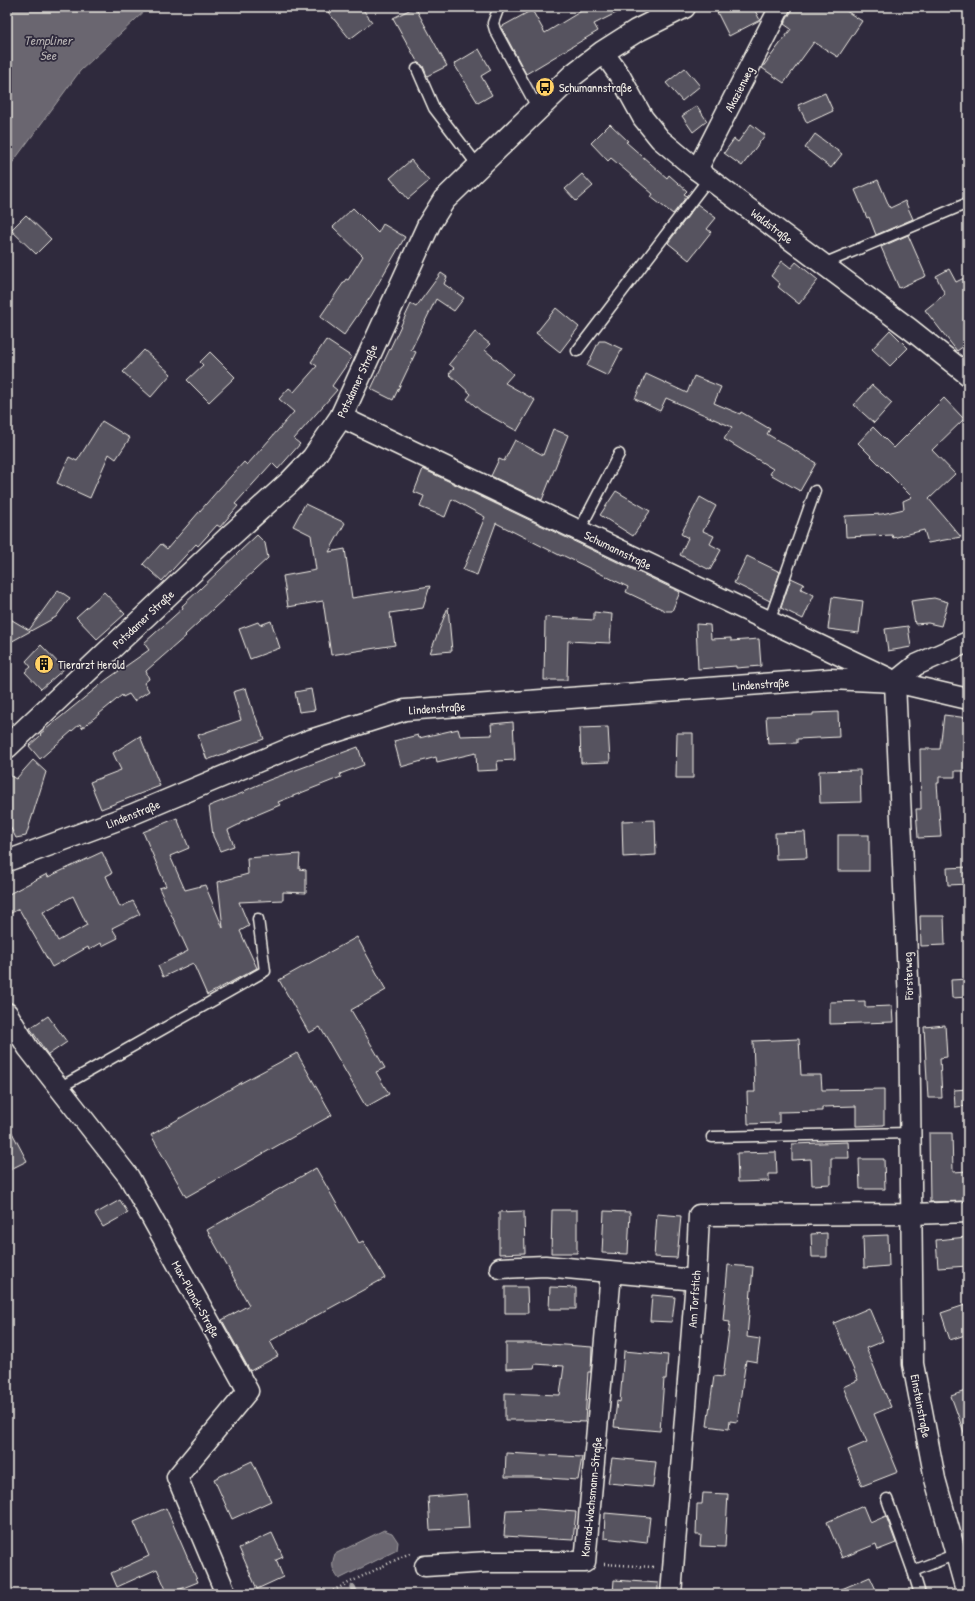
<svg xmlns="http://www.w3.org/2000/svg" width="975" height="1601" viewBox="0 0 975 1601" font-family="'Patrick Hand',sans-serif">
<rect width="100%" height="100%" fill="#2f2a3d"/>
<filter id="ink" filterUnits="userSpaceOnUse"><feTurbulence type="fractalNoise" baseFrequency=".025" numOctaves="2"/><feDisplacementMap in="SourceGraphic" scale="8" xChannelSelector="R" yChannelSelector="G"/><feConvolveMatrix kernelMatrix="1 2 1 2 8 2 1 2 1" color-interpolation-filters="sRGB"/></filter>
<g filter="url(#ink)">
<g fill="#6a6670" stroke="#a19ea0">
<polygon points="7,7 149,7 80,71 7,170"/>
<path d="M384 1530 392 1533 398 1542 397 1550 339 1579C332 1570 331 1565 335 1554Z"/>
</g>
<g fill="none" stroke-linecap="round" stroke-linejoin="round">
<polyline stroke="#a19ea0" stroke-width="5.5" points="353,1587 356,1594"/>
</g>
<g fill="#56525f" stroke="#f4f1e8" fill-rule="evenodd">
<polygon points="324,7 361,7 372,22 350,39"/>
<polygon points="415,7 447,66 427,76 423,66 418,63 393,18"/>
<polygon points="588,7 628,7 594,24 598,31 526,74 501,27 532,10 545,33"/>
<polygon points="725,7 753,7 760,20 729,36 717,12"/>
<polygon points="794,7 840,7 862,21 838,57 814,42 784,83 762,68 791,29 784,24"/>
<polygon points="479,49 491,70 481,76 492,95 478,103 454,64"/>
<polygon points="685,68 700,86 682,101 666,83"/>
<polygon points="825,93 833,111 807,123 798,105"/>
<polygon points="697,106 707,121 693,132 682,116"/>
<polygon points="610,124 628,141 626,142 667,178 669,175 687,191 684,194 687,196 673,214 651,197 653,194 611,158 608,161 591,143"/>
<polygon points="751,124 765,135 742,166 724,153 734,139 738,142"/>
<polygon points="815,134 842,154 831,168 805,148"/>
<polygon points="411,160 429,181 408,199 390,178"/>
<polygon points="582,174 593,186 576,201 565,189"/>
<polygon points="878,180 890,208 905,201 913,219 876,235 869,217 867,218 855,190"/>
<polygon points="697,204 716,218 707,229 711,232 689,260 668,243"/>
<polygon points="353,208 378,233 383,224 405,237 371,296 344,335 320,317 346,279 348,280 363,256 333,227"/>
<polygon points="26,215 51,239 36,254 11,230"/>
<polygon points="908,235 926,276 899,288 881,247"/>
<polygon points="782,261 791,268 796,262 818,280 799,304 778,287 780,284 771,276"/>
<polygon points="949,269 956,282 968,276 968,343 957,351 925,310 945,294 936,276"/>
<polygon points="441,273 447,277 444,284 464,298 454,311 436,299 411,350 416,352 393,400 371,389 411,304 416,307"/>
<polygon points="556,308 579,327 560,352 536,333"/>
<polygon points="890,330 908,348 890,366 872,349"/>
<polygon points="475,332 490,344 485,350 513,374 505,383 535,400 517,431 481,411 467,399 471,394 449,374 454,368 449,364"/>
<polygon points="326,340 352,357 332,386 337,390 294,439 300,444 278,469 272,463 235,504 238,506 220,527 217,525 198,546 196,544 162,581 143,564 161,544 167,549 219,489 244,462 247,465 294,412 279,399 289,388 294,392 317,366 311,362"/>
<polygon points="599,341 605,341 622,349 608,376 587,366"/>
<polygon points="144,350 171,374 151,397 123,372"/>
<polygon points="210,352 235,377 209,402 187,380 203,365 200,362"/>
<polygon points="646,374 687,393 694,376 721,387 714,403 740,414 741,412 770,429 767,434 816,463 800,491 770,474 773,469 724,439 732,427 666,398 660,411 635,399"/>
<polygon points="872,385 892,403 874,423 854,405"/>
<polygon points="944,398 964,419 932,450 955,474 929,499 961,537 928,543 924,530 893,538 892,535 846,537 845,516 882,514 904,509 903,501 912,497 858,443 873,427 894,448"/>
<polygon points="102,421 130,438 116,459 109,454 90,498 57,483 69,457 77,461"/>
<polygon points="553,429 568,435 542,500 491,476 499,459 504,461 515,440 543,455"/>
<polygon points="423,469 680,592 672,611 666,611 626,592 628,587 562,555 561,556 496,523 477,575 463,570 485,517 452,499 445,517 420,507 424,496 414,492"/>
<polygon points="616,491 650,511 633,536 600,515"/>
<polygon points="700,497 716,506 703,531 714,536 710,544 721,550 710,570 680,555 688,538 681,534"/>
<polygon points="305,504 345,523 329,552 345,549 352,598 430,586 423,608 390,613 395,645 331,655 323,601 288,607 283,576 316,570 311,535 293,526"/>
<polygon points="257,535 265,543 268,558 185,635 186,636 146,671 149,679 144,683 149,691 134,701 129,694 123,697 122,695 82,728 80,724 40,759 29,746 41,735 40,734 106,680 149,650 144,643 183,608 182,606"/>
<polygon points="747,556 780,572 770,601 734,583"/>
<polygon points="791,578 804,584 801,589 814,595 803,619 781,608"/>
<polygon points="58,590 70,598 56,617 7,644 7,617 29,630"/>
<polygon points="104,592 125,614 97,639 76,617"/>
<polygon points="832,597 863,601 859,633 828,629"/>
<polygon points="934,598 948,602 941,626 928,623 915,624 911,601"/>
<polygon points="448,607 452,651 430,653"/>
<polygon points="594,612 612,614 610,643 568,641 567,680 544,680 545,617 594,620"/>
<polygon points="271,621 280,648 250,659 239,629 258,622 260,625"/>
<polygon points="696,624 710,625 711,639 731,638 731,641 759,639 761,666 736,668 736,666 698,669"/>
<polygon points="908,626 911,647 888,651 885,629"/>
<polygon points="41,645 64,669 41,689 25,672 31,667 26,661"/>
<polygon points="246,688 254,715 255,715 264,739 207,760 198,735 241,720 233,692"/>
<polygon points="311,689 315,710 299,712 295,692"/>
<polygon points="838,712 839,737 797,739 797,743 768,744 766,716 813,715 813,713"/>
<polygon points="944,715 968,718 968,771 955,771 955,777 939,777 939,783 937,783 941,837 918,838 916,809 921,809 920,749 940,749"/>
<polygon points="513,722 515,760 497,761 498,770 477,771 476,753 437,762 436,757 401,767 394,741 418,735 419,738 458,729 460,736 492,735 491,724"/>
<polygon points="608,727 610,762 581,763 580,728"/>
<polygon points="677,733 693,733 693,778 676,778"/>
<polygon points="140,736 160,786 101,809 90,782 121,770 113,753"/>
<polygon points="358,747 364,765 340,774 341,777 278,802 280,805 240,822 240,824 228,830 234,846 220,851 213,836 209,806 245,792 244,791 269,780"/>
<polygon points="33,760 46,772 26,836 16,838 7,821 7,774 16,779"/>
<polygon points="860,770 861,802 820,803 819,771"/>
<polygon points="177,818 189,848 170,856 185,890 205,885 223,928 218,882 248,874 247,858 300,854 299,869 306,870 306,893 283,892 283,900 239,902 249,926 240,931 257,968 207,995 193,963 163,977 158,966 188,951 159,888 166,886 143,832"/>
<polygon points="655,820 656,855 623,857 622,821"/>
<polygon points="805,832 807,858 776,859 775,833"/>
<rect x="838" y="835" width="31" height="36"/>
<path d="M102 852 112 873 106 876 120 907 133 901 140 914 112 928 118 938 102 946 101 943 89 950 88 947 52 967 19 909 7 915V895L47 874 48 877ZM73 896 87 925 58 941 43 912Z"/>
<polygon points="968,867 968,884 948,885 947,868"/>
<polygon points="920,916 944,916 945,945 921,946"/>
<polygon points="357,937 386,990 351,1010 385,1068 376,1072 389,1094 366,1107 320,1027 309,1033 279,980"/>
<polygon points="968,979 968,997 952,998 951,980"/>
<polygon points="865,1001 865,1007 892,1006 893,1022 830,1024 830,1002"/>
<polygon points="48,1016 67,1042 48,1055 30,1028"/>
<polygon points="945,1025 947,1057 940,1058 942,1098 928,1098 924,1027"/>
<polygon points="799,1039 801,1075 821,1075 822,1090 884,1089 884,1125 856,1126 856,1106 822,1107 822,1111 779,1112 779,1123 748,1124 747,1092 755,1092 753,1041"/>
<polygon points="297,1053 332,1115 186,1197 151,1135 239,1084"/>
<polygon points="968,1089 968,1106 955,1107 954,1090"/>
<polygon points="7,1123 27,1161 7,1171"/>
<polygon points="929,1133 952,1133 953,1172 968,1171 968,1201 930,1202"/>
<polygon points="848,1142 849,1158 831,1158 831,1184 812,1185 811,1159 792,1160 792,1144"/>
<polygon points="776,1152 777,1174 769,1174 769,1181 738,1182 737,1153"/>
<polygon points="859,1159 884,1159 885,1189 860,1189"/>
<polygon points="316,1168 359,1243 363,1241 385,1278 270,1341 278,1356 250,1371 222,1320 249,1305 207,1230"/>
<polygon points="120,1200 128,1213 103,1227 95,1214"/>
<polygon points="552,1210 577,1210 577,1253 551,1253"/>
<polygon points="524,1211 525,1253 499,1254 499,1212"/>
<polygon points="604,1211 630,1212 628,1254 602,1253"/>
<polygon points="657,1214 681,1216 677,1258 654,1257"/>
<polygon points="827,1233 827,1257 812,1257 811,1234"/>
<polygon points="888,1235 889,1266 864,1268 863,1236"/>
<polygon points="967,1237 968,1266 938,1268 936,1240"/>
<polygon points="728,1265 753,1267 747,1337 760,1339 757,1362 746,1360 737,1422 730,1421 729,1429 707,1426 714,1376 723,1377 730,1322 723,1321"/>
<polygon points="505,1287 527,1287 528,1313 505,1313"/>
<polygon points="550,1287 576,1288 576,1309 549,1309"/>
<polygon points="652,1295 675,1297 672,1322 650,1321"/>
<polygon points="968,1304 968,1334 950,1340 941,1313"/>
<polygon points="869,1308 883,1341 866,1348 891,1407 874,1414 898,1472 862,1486 848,1450 867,1442 843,1387 858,1380 834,1323"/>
<polygon points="506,1343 536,1343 592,1347 591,1372 588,1372 585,1422 534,1420 505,1420 505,1393 560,1395 564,1366 535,1364 534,1368 506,1369"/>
<polygon points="624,1351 668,1355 666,1379 664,1379 660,1431 614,1427 617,1401 620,1402"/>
<polygon points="968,1390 968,1437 966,1438 951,1396"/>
<polygon points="506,1453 582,1457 578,1480 532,1477 505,1477"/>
<polygon points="612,1458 656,1462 653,1487 608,1483"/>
<polygon points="252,1461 271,1501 232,1519 214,1479"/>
<polygon points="703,1493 728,1494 725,1547 700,1546 701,1535 696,1535 697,1504 702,1504"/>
<polygon points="467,1494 469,1528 430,1530 428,1497"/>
<polygon points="863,1506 870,1523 886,1516 896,1543 878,1550 876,1544 842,1558 827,1522"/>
<polygon points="166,1508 198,1582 168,1594 157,1569 117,1587 111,1573 149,1556 134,1522"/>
<polygon points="536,1509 576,1512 573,1540 504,1536 506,1510"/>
<polygon points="605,1513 650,1517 647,1543 604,1538"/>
<polygon points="272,1533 283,1557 276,1560 283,1577 257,1589 239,1548"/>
<polygon points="870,1577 878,1594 830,1594"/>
<polygon points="614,1580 658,1583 658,1594 613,1594"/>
</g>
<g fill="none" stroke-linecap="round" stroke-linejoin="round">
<g stroke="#f4f1e8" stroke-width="13">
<g id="lane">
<polyline points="499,7 493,23 495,30 538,109"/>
<polyline points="417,69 434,108 479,167"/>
<polyline points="823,264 968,203"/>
<polyline points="577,351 709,178"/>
<polyline points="579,531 619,454"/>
<polyline points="769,622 815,491"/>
<polyline points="59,1088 265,971 258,919"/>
<polyline points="712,1137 911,1133"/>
<polyline points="887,1499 913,1571"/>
<polyline points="920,1594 913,1571 956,1554"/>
</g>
</g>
<g stroke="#f4f1e8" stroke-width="23">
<g id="street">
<polyline points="603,52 620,76 643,118 660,139 697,170 910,329 968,375"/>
<polyline points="697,170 780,7"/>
<polyline points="341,417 888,678"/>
<polyline points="895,682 909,1001 913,1364 935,1479 967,1594"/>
<polyline points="895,682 916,665 968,642"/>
<polyline points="7,861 131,815 307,741 405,710 830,679 895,682 968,699"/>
<polyline points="7,1013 28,1048 129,1177 248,1391 177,1477 226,1594"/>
<polyline points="500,1268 545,1266 696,1280"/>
<polyline points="425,1566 488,1562 585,1562 611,1273"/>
<polyline points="671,1594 696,1280 699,1215 912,1214 968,1212"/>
</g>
</g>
<g stroke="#f4f1e8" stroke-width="25">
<polyline id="secondary" points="7,747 228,538 290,482 313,458 341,417 429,224 444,200 573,75 603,52 636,31 684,7"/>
</g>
<g stroke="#f4f1e8" stroke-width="2.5" stroke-dasharray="1 3" stroke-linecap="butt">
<polyline points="604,1564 654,1567"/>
<polyline points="326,1594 410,1553"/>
</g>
<use href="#lane" stroke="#2f2a3d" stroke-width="10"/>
<use href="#street" stroke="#2f2a3d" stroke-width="20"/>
<use href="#secondary" stroke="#2f2a3d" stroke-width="22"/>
</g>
</g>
<defs>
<g id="bus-disc" transform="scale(1)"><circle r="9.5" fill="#ffd166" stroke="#2f2a3d"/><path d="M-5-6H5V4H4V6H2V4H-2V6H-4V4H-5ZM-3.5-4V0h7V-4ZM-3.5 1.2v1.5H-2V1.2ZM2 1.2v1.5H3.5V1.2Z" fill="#111"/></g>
<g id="building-disc" transform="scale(1)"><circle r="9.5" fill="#ffd166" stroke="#2f2a3d"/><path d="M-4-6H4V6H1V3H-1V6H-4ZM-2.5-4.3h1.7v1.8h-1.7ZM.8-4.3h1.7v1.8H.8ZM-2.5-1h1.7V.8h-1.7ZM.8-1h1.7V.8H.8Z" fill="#111"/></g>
</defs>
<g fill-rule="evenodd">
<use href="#bus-disc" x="545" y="87"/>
<use href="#building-disc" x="44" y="664"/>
</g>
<g text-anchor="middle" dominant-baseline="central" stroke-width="3.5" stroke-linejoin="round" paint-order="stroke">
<g font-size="12" fill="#f4f1e8" stroke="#2f2a3d" text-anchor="start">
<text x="559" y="87">Schumannstraße</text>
<text x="58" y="664">Tierarzt Herold</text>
</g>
<g font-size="12" fill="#f4f1e8" stroke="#2f2a3d">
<text transform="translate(739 89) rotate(-63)">Akazienweg</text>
<text transform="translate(772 226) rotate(37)">Waldstraße</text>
<text transform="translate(357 381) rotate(-65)">Potsdamer Straße</text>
<text transform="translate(618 550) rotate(26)">Schumannstraße</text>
<text transform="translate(143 619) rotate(-43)">Potsdamer Straße</text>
<text transform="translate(761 684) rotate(-4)">Lindenstraße</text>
<text transform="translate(437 708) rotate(-4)">Lindenstraße</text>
<text transform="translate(133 814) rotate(-22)">Lindenstraße</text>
<text transform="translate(908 976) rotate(-92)">Försterweg</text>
<text transform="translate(196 1299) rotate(61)">Max-Planck-Straße</text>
<text transform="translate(694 1299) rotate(-86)">Am Torfstich</text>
<text transform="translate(921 1406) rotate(79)">Einsteinstraße</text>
<text transform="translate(591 1497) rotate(-84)">Konrad-Wachsmann-Straße</text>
</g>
<g font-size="13" font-style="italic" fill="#b6b2b2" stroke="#2f2a3d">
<text x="48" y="40">Templiner<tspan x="48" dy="15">See</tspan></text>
</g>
</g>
<rect width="975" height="1601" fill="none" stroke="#2f2a3d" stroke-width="24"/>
<rect x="12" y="12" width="951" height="1577" fill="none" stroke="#f4f1e8" stroke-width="1.5" filter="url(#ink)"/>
</svg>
